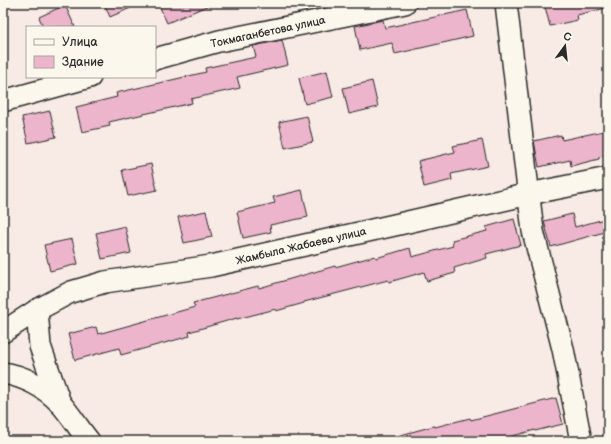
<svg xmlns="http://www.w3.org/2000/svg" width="611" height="444" viewBox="0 0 611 444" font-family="'Balsamiq Sans',sans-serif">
<rect width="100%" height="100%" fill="#f8eae5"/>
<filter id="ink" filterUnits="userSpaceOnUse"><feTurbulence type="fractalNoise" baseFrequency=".025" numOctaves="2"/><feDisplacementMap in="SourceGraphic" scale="8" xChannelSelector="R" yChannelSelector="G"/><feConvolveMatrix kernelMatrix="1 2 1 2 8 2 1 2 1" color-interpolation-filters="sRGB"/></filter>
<g filter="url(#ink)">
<g fill="#ecb5cb" stroke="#2b2b2b">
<polygon points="104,3 142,3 110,17"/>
<polygon points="158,3 214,3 167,23"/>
<polygon points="544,3 606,3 606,8 577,15 578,20 550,26"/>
<polygon points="65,5 75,27 43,27 39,17"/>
<polygon points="467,10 473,36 395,54 392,43 360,50 355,26 383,20 385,28"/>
<polygon points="282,40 288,65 237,77 240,88 191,99 192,103 109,122 110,126 82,132 76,107 117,97 116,93 206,72 205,68 256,57 253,46"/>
<polygon points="327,71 333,97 305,104 299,78"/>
<polygon points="372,81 378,107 349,114 343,88"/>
<polygon points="50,111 56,137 28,143 22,117"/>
<polygon points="307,116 313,142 285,148 279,122"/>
<polygon points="608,130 608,155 599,157 599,159 571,166 570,160 539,167 534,141 561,135 562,140"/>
<polygon points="482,140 488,166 451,174 452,180 424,187 418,161 455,152 453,146"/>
<polygon points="151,164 157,190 128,196 122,170"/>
<polygon points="302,190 308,217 270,225 271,232 243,238 237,212 275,203 273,197"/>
<polygon points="206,211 212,237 184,243 178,217"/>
<polygon points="572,214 575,227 608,218 608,231 551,247 544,221"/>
<polygon points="514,219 521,245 486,254 487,258 454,268 455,273 427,281 424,272 389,282 388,280 304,302 304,303 276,311 276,309 237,319 237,318 189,332 190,336 121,355 119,348 75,360 68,334 96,327 98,334 195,307 193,303 258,286 259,288 335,266 335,267 375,256 376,258 410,248 412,257 453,246 452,240 487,231 486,227"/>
<polygon points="125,226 131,253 102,259 96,233"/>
<polygon points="72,239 78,264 50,271 44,245"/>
<polygon points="556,398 563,424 535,431 535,430 494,441 393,441 393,437 434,426 435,427 470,418 471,420"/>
</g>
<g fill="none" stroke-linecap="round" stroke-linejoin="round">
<g stroke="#2b2b2b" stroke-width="24">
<g id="minor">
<polyline points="506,3 533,231 563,349 581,441"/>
<polyline points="155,59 219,41 405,3"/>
<polyline points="3,101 90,77"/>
<polyline points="37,310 40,346 60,403"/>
<polyline points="3,332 37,310 71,292 105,282 211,266 399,224 529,194 608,178"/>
<path d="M3 373C24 376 46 388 60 403 71 415 79 429 89 441"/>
</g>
</g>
<use href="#minor" stroke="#fbf7ec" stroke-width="21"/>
</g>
</g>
<g text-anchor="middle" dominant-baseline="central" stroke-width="4" stroke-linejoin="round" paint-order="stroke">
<g font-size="11" fill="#2b2b2b" stroke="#fbf7ec">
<text transform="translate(268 32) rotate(-12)">Токмаганбетова улица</text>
<text transform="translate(301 246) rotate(-13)">Жамбыла Жабаева улица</text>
</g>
</g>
<rect width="611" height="444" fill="none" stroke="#fbf7ec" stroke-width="16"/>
<rect x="8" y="8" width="595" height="428" fill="none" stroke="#2b2b2b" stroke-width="1.5" filter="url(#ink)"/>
<rect x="26" y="26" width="130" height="52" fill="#fbf7ec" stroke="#a8a59f"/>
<rect x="34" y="39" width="20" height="6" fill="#fbf7ec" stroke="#a8a59f"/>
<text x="62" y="46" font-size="12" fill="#2b2b2b">Улица</text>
<rect x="34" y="56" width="20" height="12" fill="#ecb5cb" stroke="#a8a59f"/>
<text x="62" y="66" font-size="12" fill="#2b2b2b">Здание</text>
<g transform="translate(565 46) rotate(15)" stroke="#fbf7ec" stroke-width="3" paint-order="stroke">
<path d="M0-3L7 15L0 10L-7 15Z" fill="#2b2b2b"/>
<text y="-6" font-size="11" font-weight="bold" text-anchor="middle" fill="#2b2b2b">С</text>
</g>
</svg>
